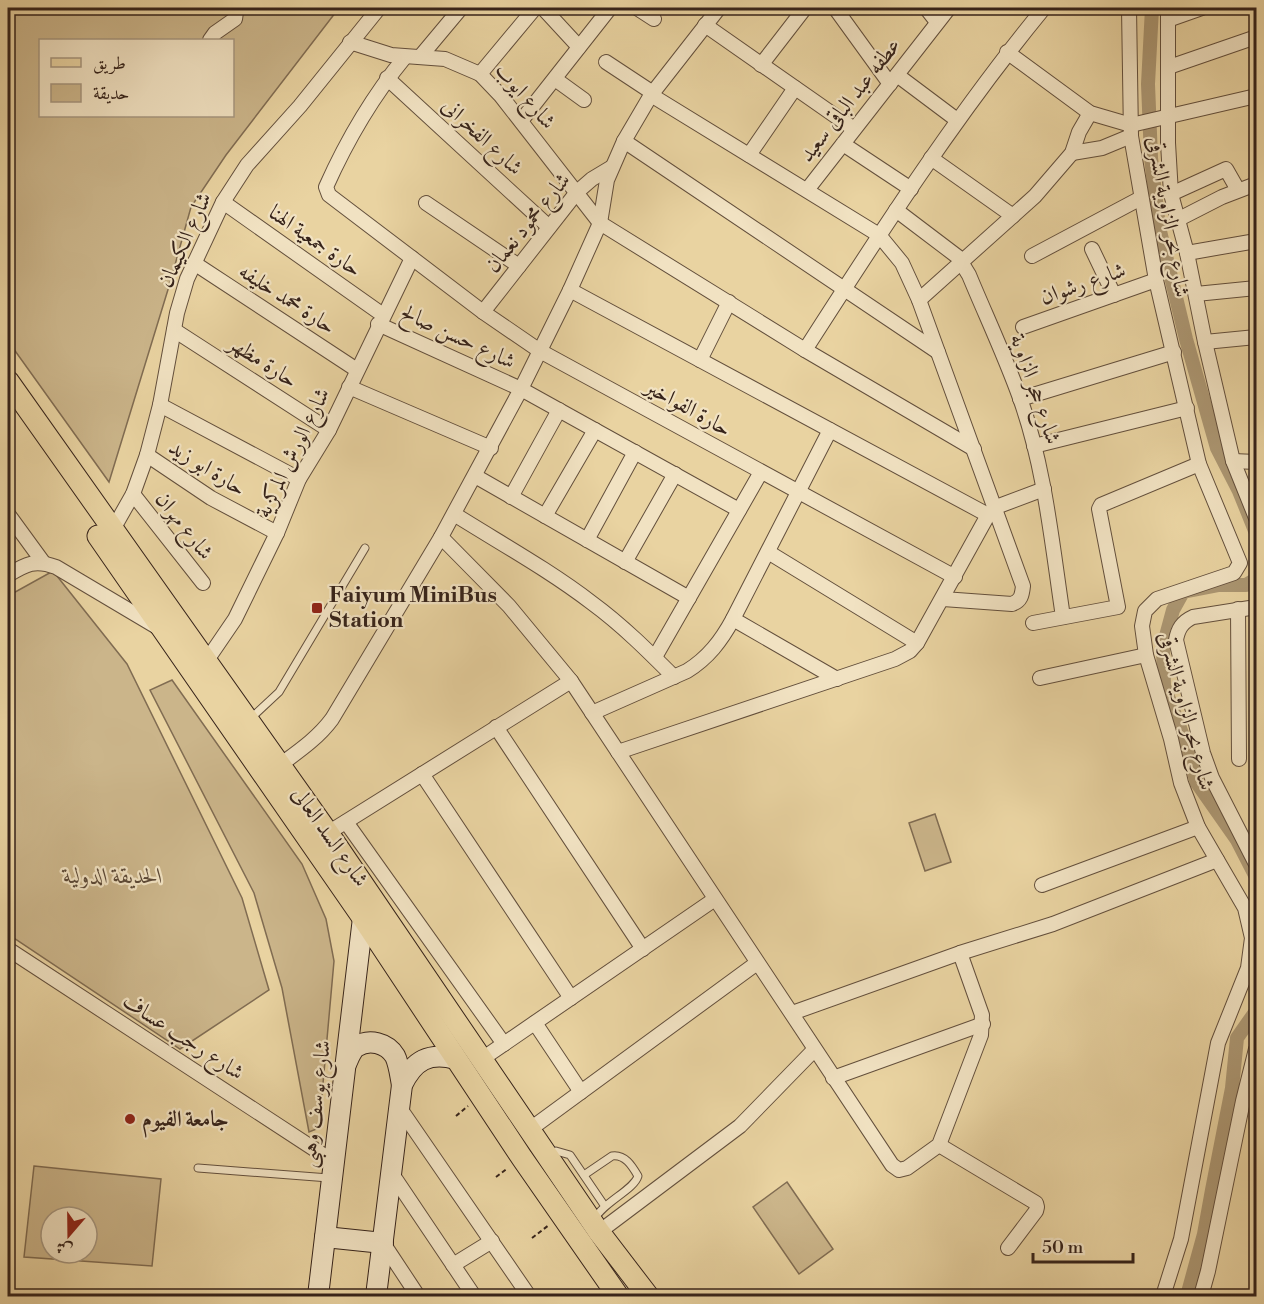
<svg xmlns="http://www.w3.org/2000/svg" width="1264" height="1304" viewBox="0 0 1264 1304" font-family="'Libre Bodoni',Amiri,serif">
<rect width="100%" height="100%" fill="#e9d3a1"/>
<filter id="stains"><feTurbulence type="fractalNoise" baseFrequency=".00333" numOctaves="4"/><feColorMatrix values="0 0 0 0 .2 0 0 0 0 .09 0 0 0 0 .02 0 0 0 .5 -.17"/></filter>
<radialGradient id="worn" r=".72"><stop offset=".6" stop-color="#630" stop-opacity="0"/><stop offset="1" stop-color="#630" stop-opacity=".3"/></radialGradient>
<g fill="#cbb58a" stroke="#806c52" stroke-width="1.5" fill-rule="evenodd">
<path d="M8 8H339L226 155 191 207 170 283 109 482 8 341ZM40 40H232V116H40Z"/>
<polygon points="53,571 127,664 242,898 269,990 180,1049 8,934 8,596"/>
<polygon points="172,680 302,864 326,919 334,961 319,1128 309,1132 282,988 254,893 150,690"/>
<polygon points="935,814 951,862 925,871 909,823"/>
<path d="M34 1166 161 1179 152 1266 24 1257ZM51 1217H87V1253H51Z"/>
<polygon points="787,1182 833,1249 799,1274 753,1207"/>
</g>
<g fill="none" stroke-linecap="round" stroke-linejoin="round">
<g stroke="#ac9773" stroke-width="14">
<polyline points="1152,8 1148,84 1151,158 1159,227 1186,339 1217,448 1239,491 1256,533"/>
<polyline points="1256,579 1246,585 1219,585 1183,592 1173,610 1163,647 1164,686 1183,736 1197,783 1237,840 1256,877"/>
<polyline points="1187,1296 1204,1234 1212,1190 1232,1088 1237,1038 1256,1011"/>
</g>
<g stroke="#634f3c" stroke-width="9">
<g id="service">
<polyline points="250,719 279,692 365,548"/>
<polyline points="548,1154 556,1151 570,1155 604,1205"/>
<polyline points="198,1168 329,1178"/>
<path d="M584 1175 612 1156C625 1154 632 1166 638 1176 634 1190 603 1202 594 1220"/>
</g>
</g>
<g stroke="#634f3c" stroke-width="16">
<g id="minor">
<polyline points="543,8 579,47"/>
<polyline points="637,8 654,19"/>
<polyline points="835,8 890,84"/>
<polyline points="926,8 937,22"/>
<polyline points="1129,8 1131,136 1156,280 1199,464 1240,563 1234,573 1157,599 1145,611 1142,626 1146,655 1171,739 1181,783 1198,827 1245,908 1252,938 1248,968 1218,1043 1181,1239 1163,1296"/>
<polyline points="1168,8 1168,143 1171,194 1187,253 1205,342 1233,461 1256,518"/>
<polyline points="1168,20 1202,8"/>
<polyline points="705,25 854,129"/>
<polyline points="210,40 215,33 235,19 236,12 233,8"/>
<polyline points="350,42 391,55 445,59 480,74 501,96 600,223 805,350 974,449"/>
<polyline points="1007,52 1090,113 1131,125 1256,96"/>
<path d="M405 57C372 97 347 140 326 187L329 195 483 312 540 351 955 577"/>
<polyline points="420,57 461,8"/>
<polyline points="606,62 653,93"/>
<polyline points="761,65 805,8"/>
<polyline points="1169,67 1256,37"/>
<polyline points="480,74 535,8"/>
<polyline points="897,75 957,120"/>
<polyline points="387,78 549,227"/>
<polyline points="555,79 584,100"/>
<path d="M651 95 879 235 902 263 919 300 1023 586C1022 595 1021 601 1012 604L943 599"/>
<polyline points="521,121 610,8"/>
<polyline points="624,141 938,352"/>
<polyline points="843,144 911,189"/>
<polyline points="1072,153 1102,148 1131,136"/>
<polyline points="749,155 795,88"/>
<polyline points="931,158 1013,216"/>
<polyline points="807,190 949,8"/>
<polyline points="1171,194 1226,169 1238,190"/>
<polyline points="223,202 383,315"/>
<polyline points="426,203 519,266"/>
<path d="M896 210 958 257 969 275C986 316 1005 356 1020 398 1045 468 1052 544 1063 617"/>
<polyline points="1177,220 1222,197 1256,184"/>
<polyline points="1092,249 1114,295"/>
<polyline points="1187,253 1256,241"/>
<polyline points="1032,256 1141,198"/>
<polyline points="194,263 357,370"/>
<polyline points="570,290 988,515"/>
<polyline points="1196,294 1256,288"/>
<polyline points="919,300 1035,196 1072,153 1079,132 1090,113"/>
<polyline points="483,312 577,192 592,179 612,167"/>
<polyline points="378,324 521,389 739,510"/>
<polyline points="1023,327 1156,280"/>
<polyline points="174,330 329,430"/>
<polyline points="1205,342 1256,337"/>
<path d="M805 350C880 233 956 115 1044 8"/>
<polyline points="700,360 729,302"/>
<polyline points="349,387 491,448"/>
<polyline points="1020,399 1174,352"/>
<polyline points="160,405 299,479"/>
<polyline points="1034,446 1187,408"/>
<polyline points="147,455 211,498 277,533"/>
<polyline points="1233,461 1256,462"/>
<polyline points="475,476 689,598"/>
<polyline points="133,494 203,583"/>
<polyline points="511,497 559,410"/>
<polyline points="8,514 43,562"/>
<path d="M454 514C500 543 549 570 592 603 622 625 648 651 674 677"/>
<polyline points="545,516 595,430"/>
<polyline points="112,531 133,494 147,455 160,405 177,313 187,279 223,202 247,165 300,106 379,8"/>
<polyline points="441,537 509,606 571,681 892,1165 899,1170 907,1168 939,1145 981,1035 982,1015 960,953"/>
<polyline points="587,540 635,452"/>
<polyline points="768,552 917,643"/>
<polyline points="625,562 675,474"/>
<path d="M8 575C26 564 35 559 56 567L157 627"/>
<path d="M1256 607 1193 617C1182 622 1178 629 1176 640L1203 753 1212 778 1256 864"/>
<polyline points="1238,609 1239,759"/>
<polyline points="733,619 837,679"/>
<polyline points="1033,623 1118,607 1099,509 1101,505 1199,464"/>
<polyline points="655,657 761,472"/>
<polyline points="205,663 235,619 277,533 299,479 329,430 412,258"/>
<polyline points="1040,678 1146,655"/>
<path d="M592 713 687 671C708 658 721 641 733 619L830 430"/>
<polyline points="496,727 643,949"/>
<polyline points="618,752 895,659 910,651 917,643 988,515 996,507 1044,489"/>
<path d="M280 765C299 751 318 738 332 719L441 537 521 389 570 290 600 223 607 180 624 141 651 95 719 8"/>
<polyline points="422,774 571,998"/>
<polyline points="346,822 504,1044"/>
<polyline points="323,836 571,681"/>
<polyline points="1042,885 1198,827"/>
<polyline points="8,949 334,1162"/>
<polyline points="792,1013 960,953 1053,924 1217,860"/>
<polyline points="535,1023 581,1092"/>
<polyline points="482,1059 715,899"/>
<polyline points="833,1078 983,1024"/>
<polyline points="399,1107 529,1296"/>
<polyline points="529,1130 757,963"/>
<polyline points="939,1145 1036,1203 1037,1207 1036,1211 1008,1248"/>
<polyline points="392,1174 474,1296"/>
<polyline points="599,1232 740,1126 814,1050"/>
<polyline points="383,1243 418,1296"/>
<polyline points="453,1265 492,1241"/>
<polyline points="1201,1296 1208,1271 1243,1101 1256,1049"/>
</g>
</g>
<g stroke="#36231a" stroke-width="22">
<g id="secondary">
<path d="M346 1064C349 1058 351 1051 356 1047 369 1038 387 1043 395 1056 399 1064 400 1075 402 1085"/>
<polyline points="325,1237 383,1243"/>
<polyline points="318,1296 363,918"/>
<path d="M376 1296 402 1085C414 1060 429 1052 456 1059"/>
</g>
</g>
<g stroke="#36231a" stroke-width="23">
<g id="primary">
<polyline points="8,381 328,833 599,1232 648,1296"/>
<polyline points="98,536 363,918 522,1158 618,1296"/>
</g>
</g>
<g stroke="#36231a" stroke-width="2" stroke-dasharray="4.5 3" stroke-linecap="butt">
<polyline points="456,1116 468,1106"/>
<polyline points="496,1177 508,1168"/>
<polyline points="532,1238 549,1225"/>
</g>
<use href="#service" stroke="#f1e2c2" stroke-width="7"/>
<use href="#minor" stroke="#f1e2c2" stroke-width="14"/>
<use href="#secondary" stroke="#f1e2c2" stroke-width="20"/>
<use href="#primary" stroke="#e9d3a1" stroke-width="21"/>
</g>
<g fill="#8f2418" stroke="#f1e2c2" stroke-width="2">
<rect x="311" y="602" width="12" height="12" rx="3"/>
<circle cx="130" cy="1119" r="6"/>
</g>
<g text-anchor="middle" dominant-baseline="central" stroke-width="4.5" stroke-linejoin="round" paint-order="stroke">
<g font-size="22" fill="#36231a" stroke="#f1e2c2">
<text transform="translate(525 96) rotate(49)">شارع ايوب</text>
<text transform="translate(850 100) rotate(-52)">عطفه عبد الباقى سعيد</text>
<text transform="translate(482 137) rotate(43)">شارع الفخرانى</text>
<text transform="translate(1168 217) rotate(80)">شارع بحر الزاوية الشرقى</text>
<text transform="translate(528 223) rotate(-51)">شارع محمود نعمان</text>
<text transform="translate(185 240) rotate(-66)">شارع الكيمان</text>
<text transform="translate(315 241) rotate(35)">حارة جمعية الهنا</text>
<text transform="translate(1083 284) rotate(-19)">شارع رشوان</text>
<text transform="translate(287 299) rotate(33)">حارة محمد خليفه</text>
<text transform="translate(458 337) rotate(25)">شارع حسن صالح</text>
<text transform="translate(263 362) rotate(33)">حارة مظهر</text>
<text transform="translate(1035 389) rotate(71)">شارع حجر الزاوية</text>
<text transform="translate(688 408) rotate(29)">حارة الفواخير</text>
<text transform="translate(293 453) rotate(-64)">شارع الورش المركزية</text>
<text transform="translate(207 468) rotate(32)">حارة ابو زيد</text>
<text transform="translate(184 526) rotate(52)">شارع مهران</text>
<text transform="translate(1186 711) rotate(75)">شارع بحر الزاوية الشرقى</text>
<text transform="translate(330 837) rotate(55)">شارع السد العالى</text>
<text transform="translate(183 1037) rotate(33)">شارع رجب عساف</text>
<text transform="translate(316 1104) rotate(-83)">شارع يوسف وهبى</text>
</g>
<g font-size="22" font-weight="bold" fill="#36231a" stroke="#f1e2c2" text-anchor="start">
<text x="329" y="595">Faiyum MiniBus<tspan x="329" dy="25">Station</tspan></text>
<text x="142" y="1119">جامعة الفيوم</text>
</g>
<g font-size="22" font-style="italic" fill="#5b4836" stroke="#f1e2c2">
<text x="113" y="876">الحديقة الدولية</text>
</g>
</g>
<rect width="1264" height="1304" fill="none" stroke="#e9d3a1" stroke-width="30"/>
<rect x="9" y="9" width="1246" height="1286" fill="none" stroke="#36231a" stroke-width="3"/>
<rect x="15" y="15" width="1234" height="1274" fill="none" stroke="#36231a" stroke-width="1.5"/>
<rect x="39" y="39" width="195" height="78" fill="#f1e2c2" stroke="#a6967f" stroke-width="1.5"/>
<rect x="51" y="58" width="30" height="9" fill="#e9d3a1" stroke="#a6967f" stroke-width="1.5"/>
<text x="93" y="69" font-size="18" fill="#36231a">طريق</text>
<rect x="51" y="84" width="30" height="18" fill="#cbb58a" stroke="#a6967f" stroke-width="1.5"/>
<text x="93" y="99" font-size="18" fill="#36231a">حديقة</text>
<g transform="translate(69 1235) rotate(200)"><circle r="28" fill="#f1e2c2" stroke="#a6967f" stroke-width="1.5"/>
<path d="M0-4.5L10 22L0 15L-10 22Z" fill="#8f2418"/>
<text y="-9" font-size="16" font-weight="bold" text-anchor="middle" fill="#36231a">ش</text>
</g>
<path d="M1033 1253v9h100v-9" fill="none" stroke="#36231a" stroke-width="3"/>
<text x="1042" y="1253" font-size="18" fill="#36231a" stroke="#f1e2c2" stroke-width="4.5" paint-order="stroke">50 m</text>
<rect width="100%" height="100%" filter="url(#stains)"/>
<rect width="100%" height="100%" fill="url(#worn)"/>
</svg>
